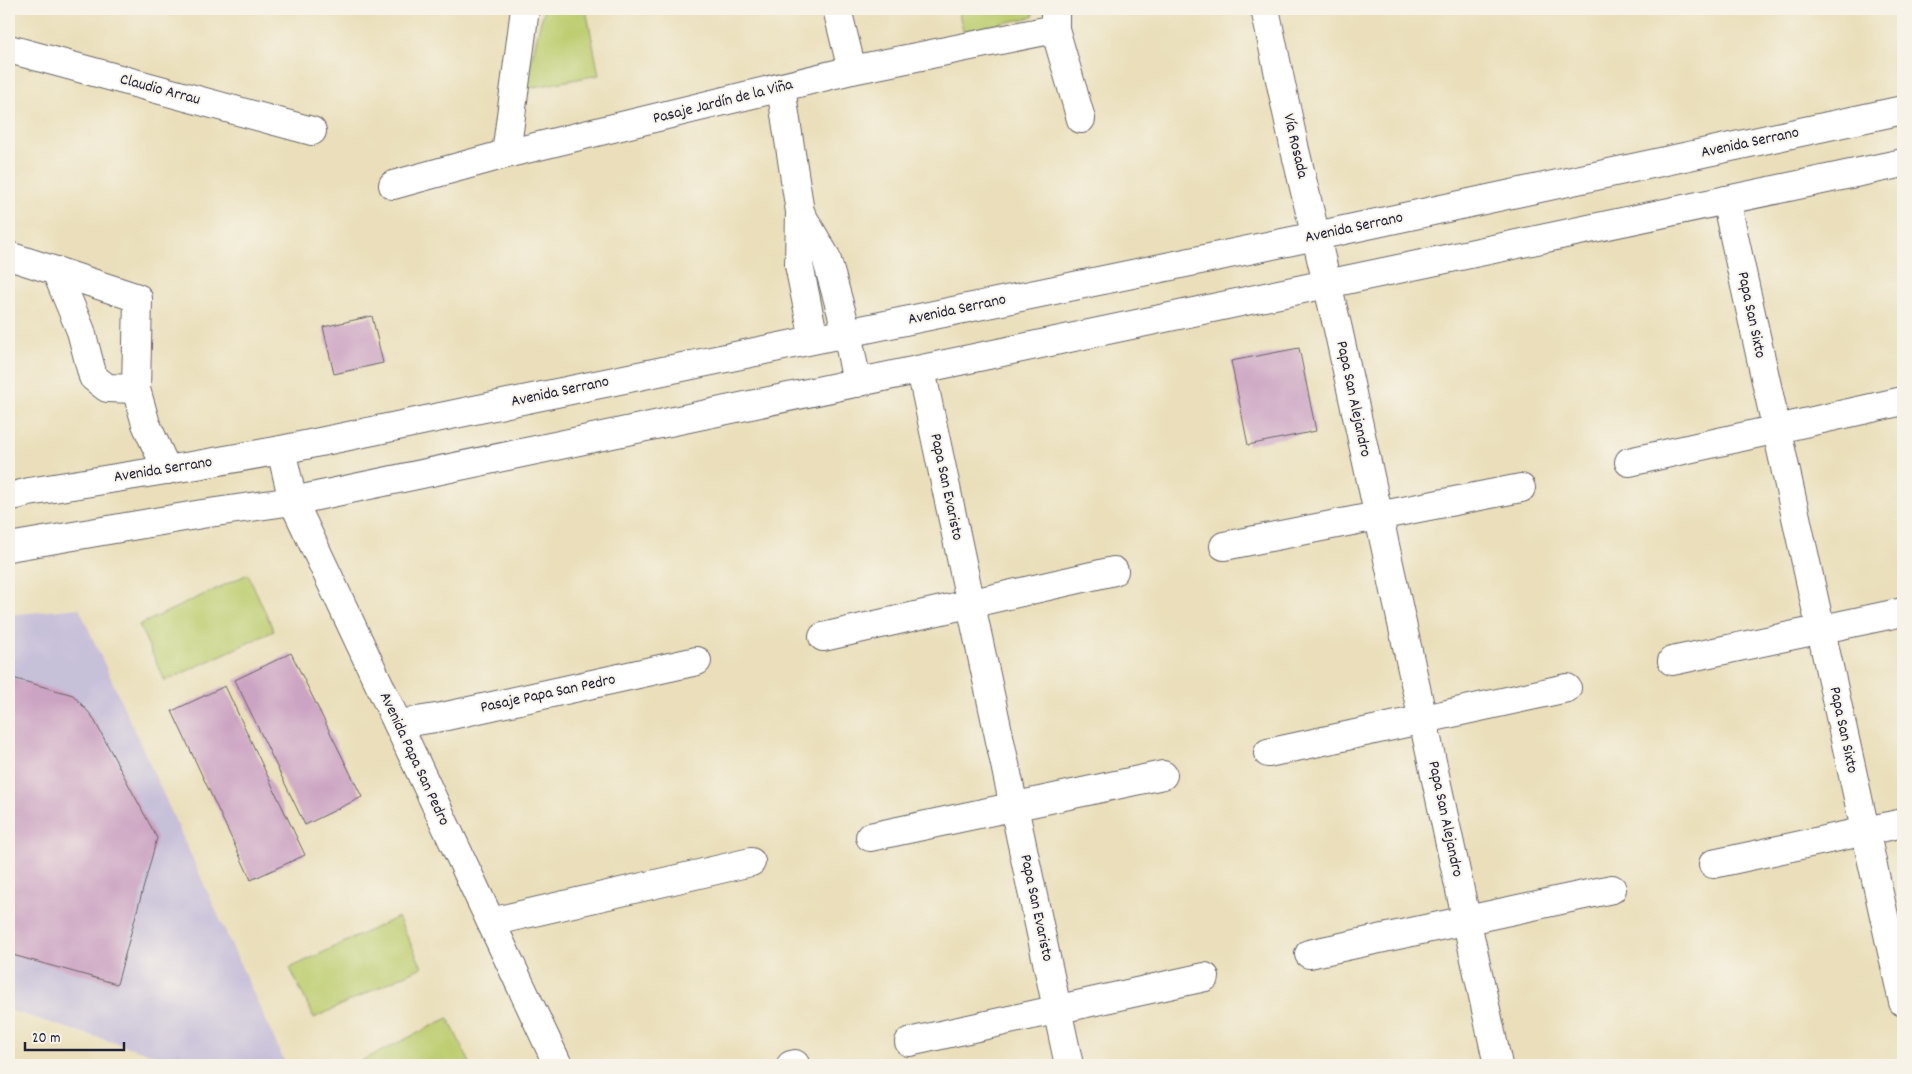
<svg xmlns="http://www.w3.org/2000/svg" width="1912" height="1074" viewBox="0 0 1912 1074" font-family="Dekko,sans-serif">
<rect width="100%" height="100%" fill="#f7f3e8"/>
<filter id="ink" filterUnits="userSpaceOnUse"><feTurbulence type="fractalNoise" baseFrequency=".02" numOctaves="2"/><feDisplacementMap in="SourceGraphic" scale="10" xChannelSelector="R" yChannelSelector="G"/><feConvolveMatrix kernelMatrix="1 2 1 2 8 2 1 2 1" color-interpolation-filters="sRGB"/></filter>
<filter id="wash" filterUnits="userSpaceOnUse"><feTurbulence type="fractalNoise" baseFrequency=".0096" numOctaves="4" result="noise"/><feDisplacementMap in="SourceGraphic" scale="20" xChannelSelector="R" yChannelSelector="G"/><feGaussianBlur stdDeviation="1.12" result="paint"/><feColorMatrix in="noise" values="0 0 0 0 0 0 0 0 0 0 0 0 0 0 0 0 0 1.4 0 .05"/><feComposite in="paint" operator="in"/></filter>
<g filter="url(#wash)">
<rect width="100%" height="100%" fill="#eadfba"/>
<polygon fill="#c7c0d9" points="79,608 286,1065 187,1065 9,1010 9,615"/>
<g fill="#bdcd70" stroke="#707856">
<polygon points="544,9 586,9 599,75 524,89"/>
<polygon points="958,9 1033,9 1033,17 963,31"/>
<polygon points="248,574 274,631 165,681 139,625"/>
<polygon points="398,917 422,967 314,1018 290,968"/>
<polygon points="448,1018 471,1065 353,1065"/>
</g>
<g id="blocks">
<g fill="#cca4c3">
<polygon points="372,316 383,363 334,374 323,327"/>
<polygon points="1299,348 1316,431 1248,445 1231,361"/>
<polygon points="291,653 362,797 305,825 235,680"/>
<polygon points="9,677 73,695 92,716 157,838 117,984 9,954"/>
<polygon points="225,686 305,855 251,880 172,711"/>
</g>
</g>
</g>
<g filter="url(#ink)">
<use href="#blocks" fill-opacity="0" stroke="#686467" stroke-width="1"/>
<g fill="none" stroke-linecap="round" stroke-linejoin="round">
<g stroke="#686467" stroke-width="30">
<g id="minor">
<polyline points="837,9 852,70"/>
<polyline points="1055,9 1055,29 1081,119"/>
<polyline points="1265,9 1295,150 1338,329 1498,1065"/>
<polyline points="9,49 312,131"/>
<polyline points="781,88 800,212 799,265 814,339"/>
<polyline points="506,154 525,9"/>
<polyline points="393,185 506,154 852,70 1055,29"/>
<polyline points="1726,200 1903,1002"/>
<polyline points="801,214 826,257 847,332 857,383"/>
<polyline points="9,256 56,271 81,331 93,377 107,388 136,389"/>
<polyline points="56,271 138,298 136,389 146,424 167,470"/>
<polyline points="921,370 1069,1065"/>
<polyline points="281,450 293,501 558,1065"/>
<polyline points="1629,462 1903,401"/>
<polyline points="9,497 29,492 197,465 281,450 1316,236 1903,110"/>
<polyline points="1224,546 1521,488"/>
<polyline points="9,547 202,514 293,501 1903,163"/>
<polyline points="823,637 1114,571"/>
<polyline points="1672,661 1903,612"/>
<polyline points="398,724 442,717 697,661"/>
<polyline points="1268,753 1567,688"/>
<polyline points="870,837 1163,775"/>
<polyline points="1713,864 1903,823"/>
<polyline points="491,922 751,862"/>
<polyline points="1309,954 1612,889"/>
<polyline points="909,1042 1205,977"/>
<polyline points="791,1065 795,1064"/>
</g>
</g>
<use href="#minor" stroke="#fff" stroke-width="28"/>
</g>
</g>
<g text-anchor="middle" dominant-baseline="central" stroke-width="4" stroke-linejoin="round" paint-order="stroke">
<g font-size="16" fill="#22223b" stroke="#f7f3e8">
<text transform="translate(160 90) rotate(15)">Claudio Arrau</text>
<text transform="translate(723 102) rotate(-14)">Pasaje Jardín de la Viña</text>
<text transform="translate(1750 143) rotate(-12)">Avenida Serrano</text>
<text transform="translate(1295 146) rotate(77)">Vía Rosada</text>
<text transform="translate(1354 228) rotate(-12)">Avenida Serrano</text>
<text transform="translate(957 310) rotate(-12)">Avenida Serrano</text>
<text transform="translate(1751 315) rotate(78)">Papa San Sixto</text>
<text transform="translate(560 392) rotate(-12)">Avenida Serrano</text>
<text transform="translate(1353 399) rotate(78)">Papa San Alejandro</text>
<text transform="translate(163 470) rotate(-9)">Avenida Serrano</text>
<text transform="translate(946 487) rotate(78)">Papa San Evaristo</text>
<text transform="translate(548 694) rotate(-12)">Pasaje Papa San Pedro</text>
<text transform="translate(1843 730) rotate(78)">Papa San Sixto</text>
<text transform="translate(414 759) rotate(65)">Avenida Papa San Pedro</text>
<text transform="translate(1445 819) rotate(78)">Papa San Alejandro</text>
<text transform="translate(1036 908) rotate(78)">Papa San Evaristo</text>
</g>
</g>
<rect width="1912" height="1074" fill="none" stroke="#f7f3e8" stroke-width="30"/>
<path d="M25 1042v8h99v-8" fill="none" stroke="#22223b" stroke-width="2.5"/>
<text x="32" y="1042" font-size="15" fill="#22223b" stroke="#f7f3e8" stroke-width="4" paint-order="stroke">20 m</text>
</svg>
